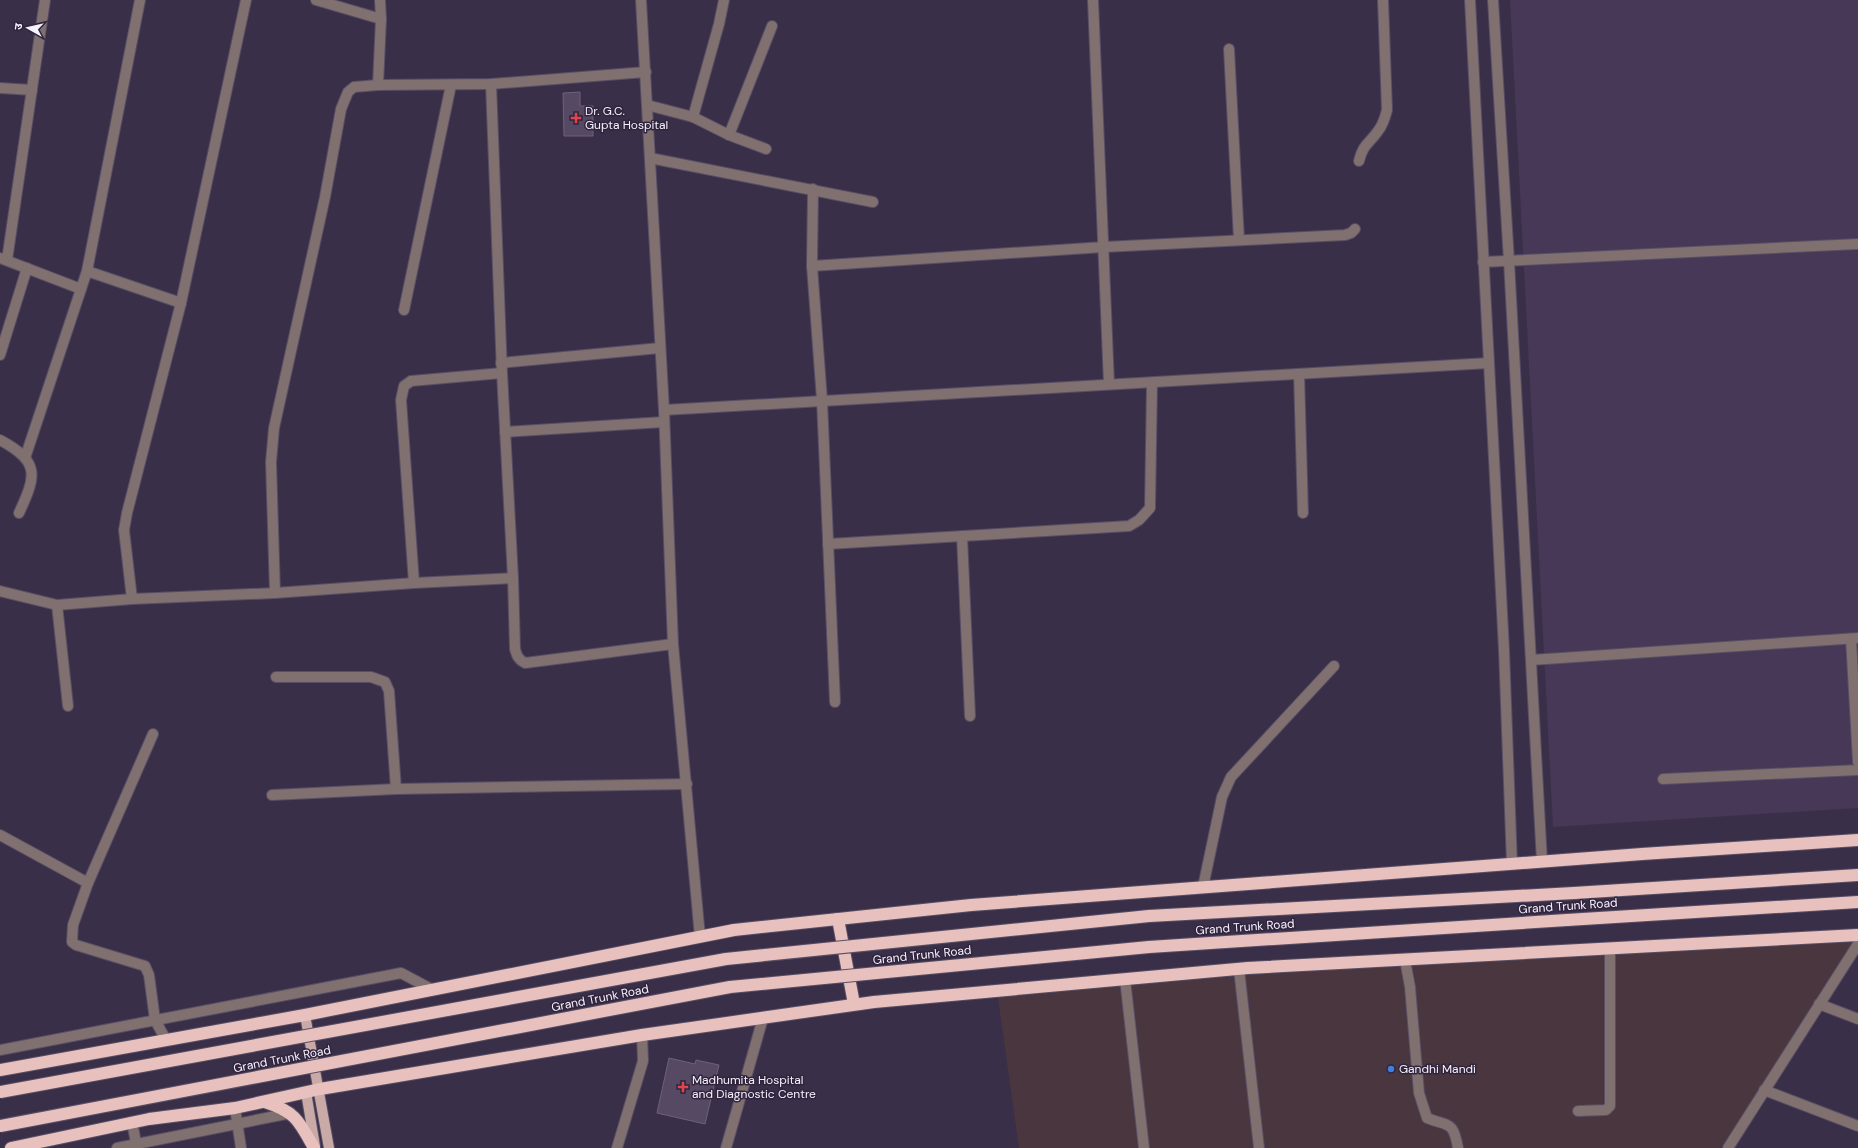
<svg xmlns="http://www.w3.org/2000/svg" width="1858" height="1148" viewBox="0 0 1858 1148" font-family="'DM Sans','Noto Sans Devanagari',sans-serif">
<rect width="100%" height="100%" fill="#3a2f48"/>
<polygon fill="#49363e" points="1858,935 1858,942 1721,1148 1019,1148 997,991"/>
<polygon fill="#463856" points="1510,0 1858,0 1858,808 1553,827"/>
<g fill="#554964" stroke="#6d617d">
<polygon points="580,92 580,106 593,106 593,136 564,136 563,93"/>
<polygon points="669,1058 695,1064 696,1060 719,1065 705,1124 657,1113"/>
</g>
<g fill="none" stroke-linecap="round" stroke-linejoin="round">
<g stroke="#584e65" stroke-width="12">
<g id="minor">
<polyline points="316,0 381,19"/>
<polyline points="641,0 664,410 673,644 700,937"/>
<polyline points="1093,0 1109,384"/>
<polyline points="1470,0 1504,650 1512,864"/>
<polyline points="1493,0 1509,261 1542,862"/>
<polyline points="1229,49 1239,240"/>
<path d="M491 84 502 373 513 578 515 649C517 656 518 659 525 663L673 644"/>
<polyline points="378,85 381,19 380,0"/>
<polyline points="0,88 32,90"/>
<polyline points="647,105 693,117 729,135 766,149"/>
<polyline points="693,117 719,24 724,0"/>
<polyline points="729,135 772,26"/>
<polyline points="650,158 873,202"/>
<path d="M1359 161C1363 144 1369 144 1378 131 1383 125 1385 118 1387 110L1383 0"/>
<polyline points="813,189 812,266 822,400 835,702"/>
<polyline points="0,258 81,289"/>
<polyline points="7,260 45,0"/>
<polyline points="1483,262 1858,244"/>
<polyline points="812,266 1104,247 1345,235 1351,233 1355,229"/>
<polyline points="87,271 181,303"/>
<polyline points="404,310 451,85"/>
<polyline points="0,355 27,268"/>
<polyline points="501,363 660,348"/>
<polyline points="1299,374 1303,513"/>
<polyline points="664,410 1489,363"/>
<polyline points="505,432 664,422"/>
<path d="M0 440C41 462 36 476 19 513"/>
<polyline points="25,458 87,271 140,0"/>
<polyline points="962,536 970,716"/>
<polyline points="828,544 1129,526 1139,520 1150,508 1152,383"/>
<polyline points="414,583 401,400 404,386 411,381 502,373"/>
<polyline points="0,591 57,605 132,599 275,593 414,583 513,578"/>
<polyline points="275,593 271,462 274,428 325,197 341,109 348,92 354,87 378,85 491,84 646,72"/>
<polyline points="132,599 124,530 127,513 181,303 246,0"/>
<polyline points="57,605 68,706"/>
<polyline points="1851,639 1858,762"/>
<polyline points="1531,660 1858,638"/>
<polyline points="276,677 371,677 385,682 389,691 396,789"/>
<polyline points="153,734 88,883 73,925 72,942 76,945 145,966 149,975 155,1020 166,1040"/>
<polyline points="1663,779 1858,770"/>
<polyline points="272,795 396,789 687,784"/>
<polyline points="0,835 88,883"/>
<polyline points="1203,887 1222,797 1231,777 1334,666"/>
<path d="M1405 960 1410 987 1419 1093 1427 1118C1449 1127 1453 1120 1458 1148"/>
<polyline points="1239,969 1259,1148"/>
<polyline points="1125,979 1144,1148"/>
<polyline points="1819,1004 1858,1019"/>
<polyline points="0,1050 401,973 433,990"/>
<polyline points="1764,1090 1858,1126"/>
<polyline points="235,1108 241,1148"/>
<polyline points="1578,1111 1606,1110 1610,1106 1610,948"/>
<polyline points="132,1122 137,1148"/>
<polyline points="117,1148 291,1113"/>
<polyline points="617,1148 643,1061 642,1035"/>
<polyline points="726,1148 763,1018"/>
<polyline points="1728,1148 1858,944"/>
</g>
</g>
<g stroke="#584e65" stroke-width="12">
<g id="major">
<polyline points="305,1015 329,1148"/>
<polyline points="306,1092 315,1146"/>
</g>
</g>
<g stroke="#584e65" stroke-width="14">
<g id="highway">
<polyline points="1574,893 1858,875"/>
<polyline points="838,919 854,1004"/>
<polyline points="1567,920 1858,902"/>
<polyline points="0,1070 305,1015 734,930 971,905 1642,854 1858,840"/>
<path d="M265 1102C296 1112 299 1121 314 1148"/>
<polyline points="11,1148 149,1119 235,1108 320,1089 642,1035 874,1002 1248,968 1858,935"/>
</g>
</g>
<use href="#minor" stroke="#80706f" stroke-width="10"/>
<use href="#major" stroke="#caaaa7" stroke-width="10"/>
<use href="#highway" stroke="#e8c0be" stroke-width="12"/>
<g stroke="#584e65" stroke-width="14" stroke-linecap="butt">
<g id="highway-bridge">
<polyline points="0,1092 726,959 1149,916 1574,893"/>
<polyline points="0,1126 730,987 1149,947 1567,920"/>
</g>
</g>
<use href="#highway-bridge" stroke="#e8c0be" stroke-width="12"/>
</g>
<g fill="#e0444e" stroke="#30253d" stroke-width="1.5">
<path d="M574 112h4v4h4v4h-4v4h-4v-4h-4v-4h4z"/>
<path d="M681 1081h4v4h4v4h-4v4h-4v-4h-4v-4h4z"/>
</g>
<circle fill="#3f7fe0" stroke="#30253d" stroke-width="1.5" cx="1391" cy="1069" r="4"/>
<g text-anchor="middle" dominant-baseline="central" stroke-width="3" stroke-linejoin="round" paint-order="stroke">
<g font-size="12" fill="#f6f1fe" stroke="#30253d" text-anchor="start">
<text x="585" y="111">Dr. G.C.<tspan x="585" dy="14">Gupta Hospital</tspan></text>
<text x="1399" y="1069">Gandhi Mandi</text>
<text x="692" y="1080">Madhumita Hospital<tspan x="692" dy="14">and Diagnostic Centre</tspan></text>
</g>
<g font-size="12" fill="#f6f1fe" stroke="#30253d">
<text transform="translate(1568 906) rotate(-4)">Grand Trunk Road</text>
<text transform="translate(1245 927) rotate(-4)">Grand Trunk Road</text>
<text transform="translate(922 955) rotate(-6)">Grand Trunk Road</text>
<text transform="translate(600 998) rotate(-11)">Grand Trunk Road</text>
<text transform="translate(282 1059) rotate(-11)">Grand Trunk Road</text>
</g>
</g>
<g transform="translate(28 28) rotate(278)" stroke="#30253d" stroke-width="3" paint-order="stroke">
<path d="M0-3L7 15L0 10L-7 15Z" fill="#f6f1fe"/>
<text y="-6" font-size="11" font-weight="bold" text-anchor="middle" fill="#f6f1fe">उ</text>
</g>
</svg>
